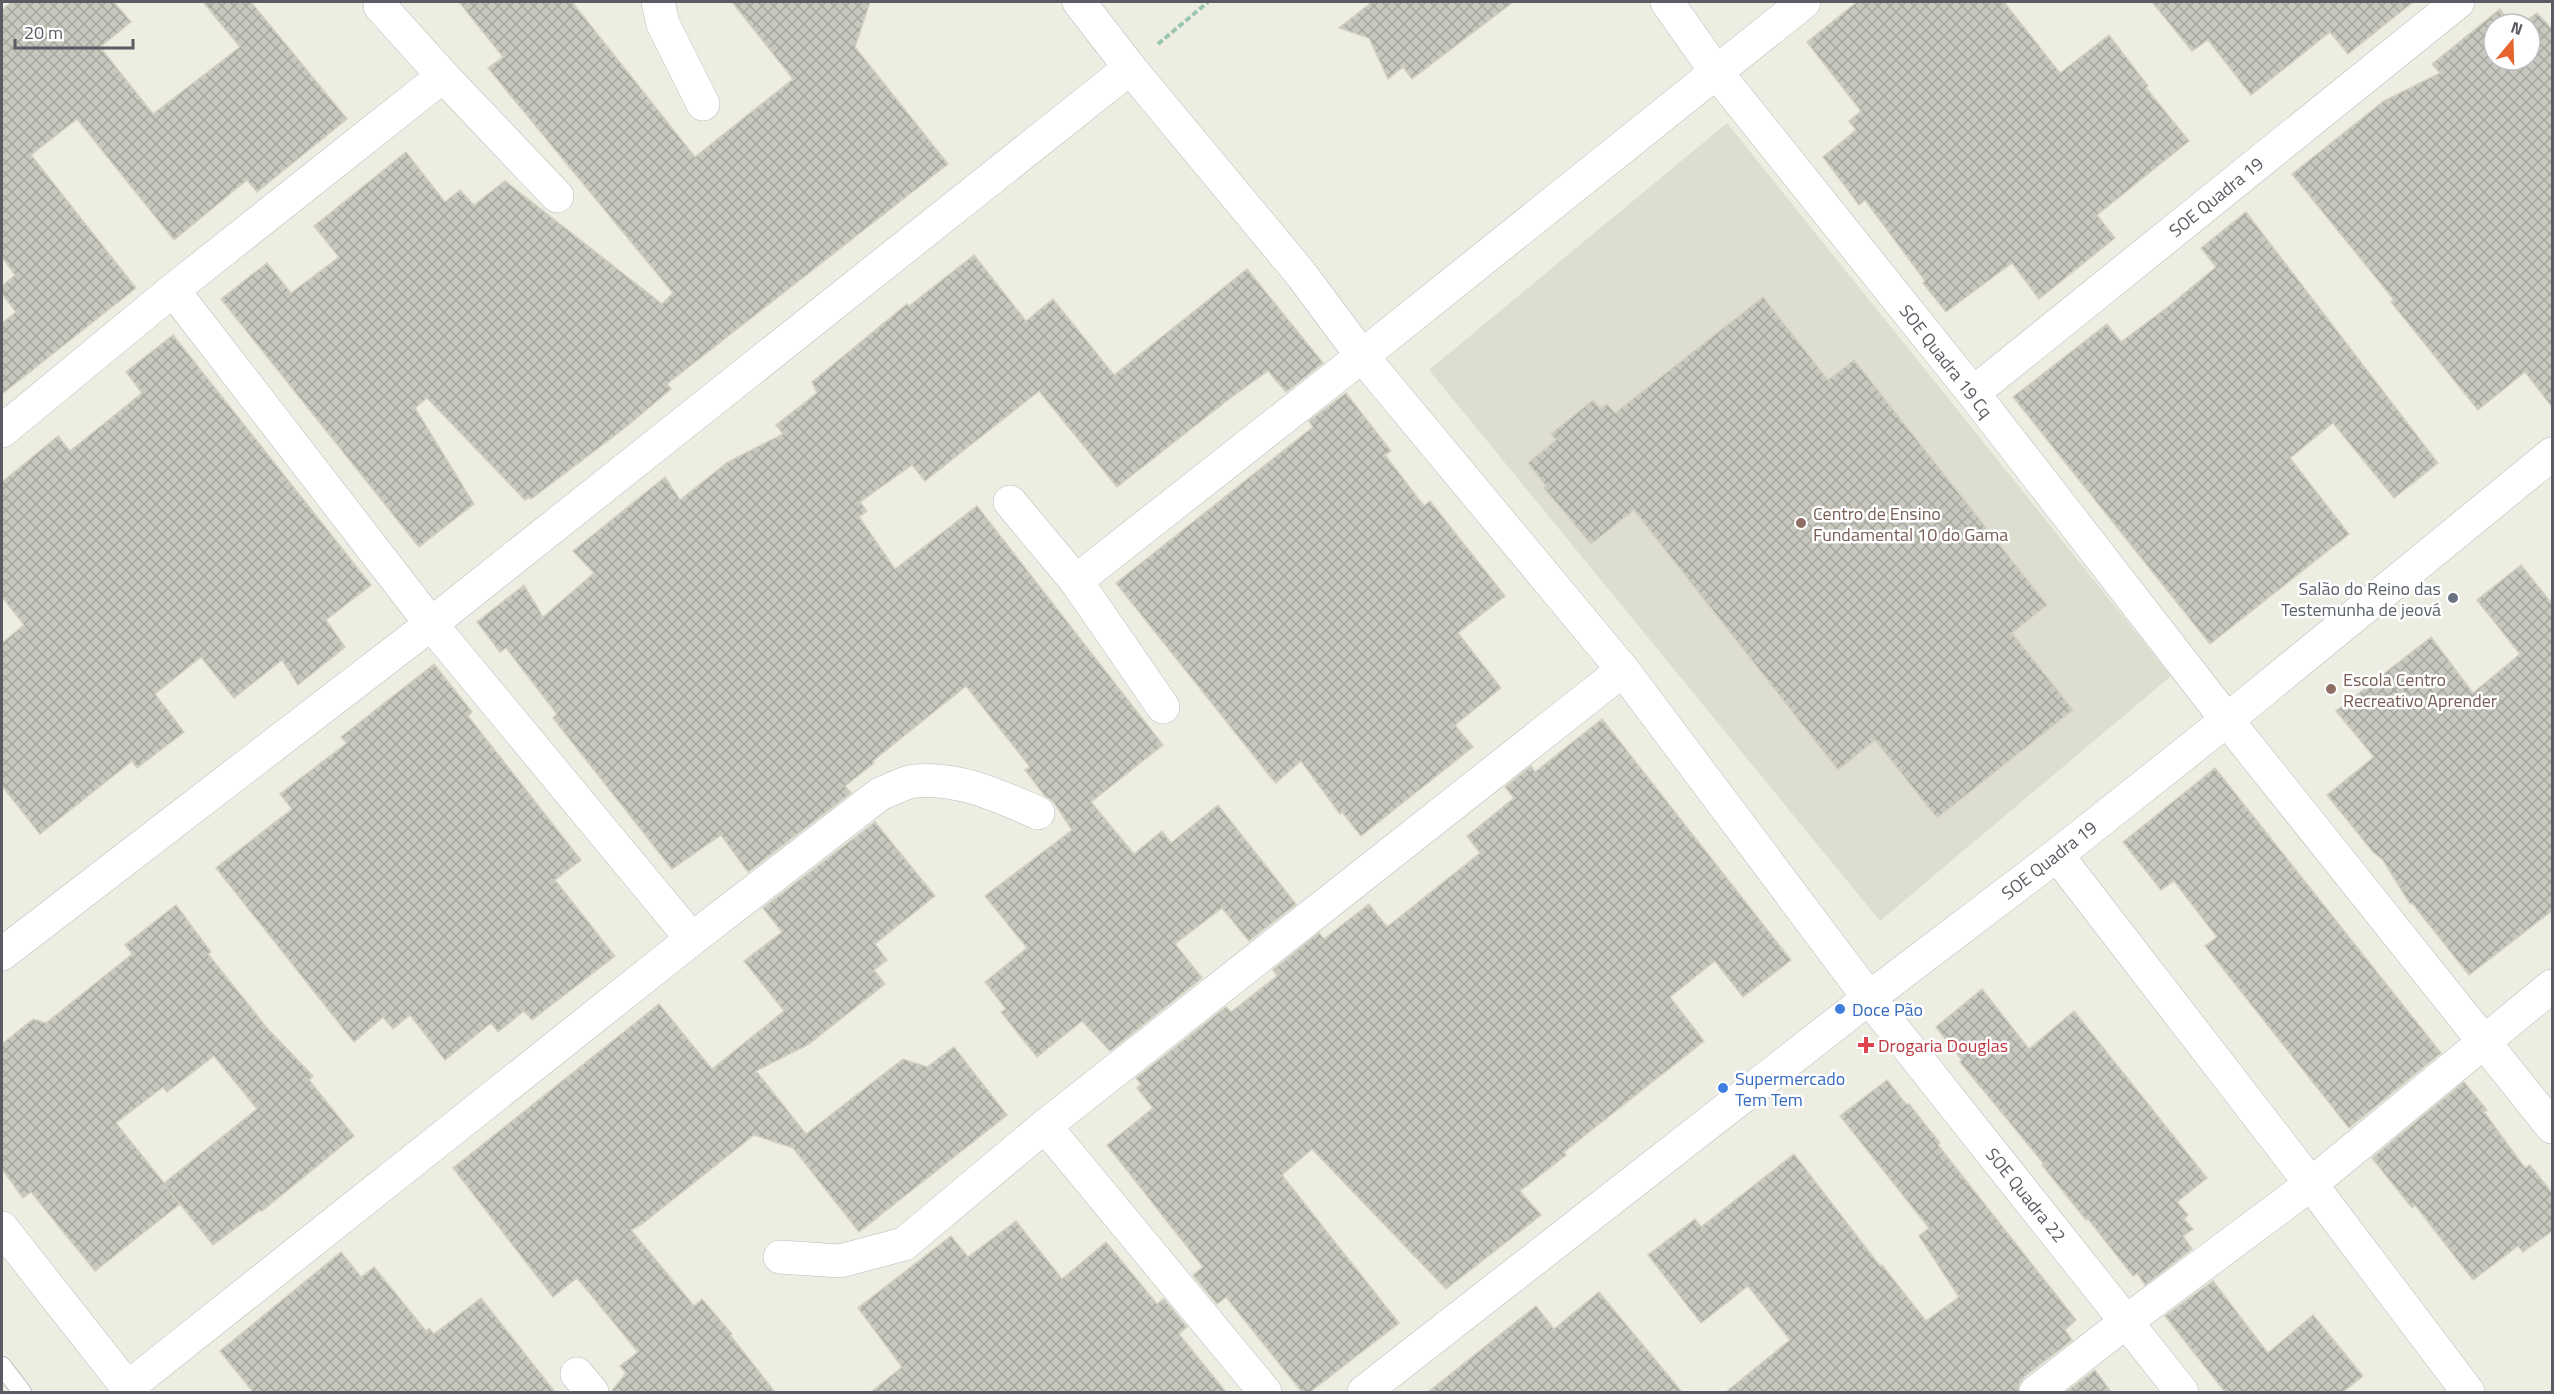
<svg xmlns="http://www.w3.org/2000/svg" width="2554" height="1394" viewBox="0 0 2554 1394" font-family="'Titillium Web',sans-serif">
<defs>
<pattern id="building-cross-hatch" width="8" height="8" patternUnits="userSpaceOnUse" patternTransform="scale(1.5)"><rect width="8" height="8" fill="#c8c8be"/><path d="M0 0l8 8M0 8l8-8" fill="none" stroke="#a5a69e"/></pattern>
</defs>
<rect width="100%" height="100%" fill="#edede2"/>
<polygon fill="#ddddd0" points="1727,123 2171,676 1880,921 1429,370"/>
<g fill="url(#building-cross-hatch)" stroke="#d2d0c1" stroke-width="1.5" fill-rule="evenodd">
<polygon points="12,2 114,2 131,22 100,47 153,114 240,47 203,2 251,2 347,119 257,192 247,180 174,240 77,119 31,155 136,288 2,394 2,323 16,312 2,294 2,286 15,275 2,257 2,10"/>
<polygon points="459,2 572,2 695,157 793,79 732,2 870,2 855,47 948,164 667,384 671,389 626,427 531,499 529,497 525,500 427,398 415,408 474,504 419,547 221,299 267,263 291,293 339,257 314,226 406,152 445,202 460,190 474,205 505,181 662,304 673,293 488,68 503,57"/>
<polygon points="1372,2 1513,2 1412,79 1403,67 1388,79 1369,38 1339,28"/>
<polygon points="1857,2 2004,2 2060,73 2109,35 2148,86 2146,88 2189,141 2097,215 2115,238 2039,299 2012,263 1946,312 1923,283 1925,281 1865,200 1859,205 1823,157 1856,130 1849,121 1861,111 1807,42"/>
<polygon points="2152,2 2413,2 2348,54 2330,32 2251,95 2208,40 2192,51"/>
<polygon points="2500,9 2511,24 2494,24 2494,60 2530,60 2530,24 2522,24 2537,13 2553,30 2553,408 2525,372 2478,410 2391,302 2394,300 2292,174 2384,101 2440,73 2432,64"/>
<polygon points="2246,212 2438,463 2394,498 2333,423 2290,458 2349,534 2210,644 2013,397 2107,324 2121,342 2169,306 2216,267 2201,248"/>
<polygon points="974,255 1026,321 1053,299 1114,375 1247,269 1323,363 1286,392 1268,371 1229,399 1117,487 1039,391 925,481 912,465 860,502 867,511 859,517 895,569 977,506 1163,745 1091,802 1134,854 1162,831 1171,843 1218,805 1296,904 1249,941 1222,908 1175,944 1202,978 1110,1051 1082,1021 1037,1057 1001,1012 1006,1009 985,982 1027,948 985,896 1072,830 1053,801 1045,796 1025,770 1030,767 966,686 873,761 874,763 845,786 851,793 748,872 721,835 672,869 553,718 557,714 506,648 500,652 477,622 524,585 543,617 594,573 573,551 665,477 680,500 728,462 783,434 776,425 817,393 812,382 907,304 909,306"/>
<polygon points="1763,297 1828,380 1854,360 2047,605 2012,633 2073,710 1937,818 1875,740 1838,770 1634,510 1591,544 1544,488 1546,486 1528,463 1556,440 1551,434 1593,400 1600,408 1607,404 1615,413"/>
<polygon points="173,335 371,585 326,620 345,647 298,685 282,660 234,698 201,657 155,694 184,732 137,768 132,761 40,834 2,786 2,643 24,625 2,597 2,482 58,436 70,451 142,393 126,372"/>
<polygon points="1346,393 1391,451 1385,455 1424,506 1430,501 1505,596 1458,633 1501,688 1455,725 1473,747 1361,836 1342,812 1340,814 1301,761 1276,783 1273,780 1116,583 1313,427 1309,421"/>
<polygon points="2521,565 2553,605 2553,910 2469,975 2412,903 2410,904 2383,860 2373,852 2327,795 2374,757 2336,711 2431,637 2473,693 2520,654 2477,600"/>
<polygon points="434,664 472,712 468,716 581,860 555,880 615,956 532,1020 524,1011 498,1032 491,1023 445,1060 410,1015 393,1029 383,1017 354,1042 216,868 292,809 280,794 347,743 341,737"/>
<polygon points="1602,719 1791,960 1743,997 1715,961 1670,997 1704,1041 1564,1152 1566,1155 1520,1191 1541,1215 1446,1289 1312,1149 1282,1175 1399,1323 1310,1392 1302,1392 1226,1297 1217,1304 1193,1275 1203,1267 1107,1145 1153,1108 1137,1088 1141,1084 1136,1078 1226,1007 1231,1012 1277,976 1273,970 1319,933 1324,939 1369,904 1387,927 1480,853 1467,836 1514,798 1505,787 1531,766 1535,772"/>
<polygon points="2215,768 2441,1053 2349,1128 2205,946 2217,937 2174,881 2161,890 2123,842"/>
<polygon points="875,822 935,896 875,944 887,960 874,970 885,984 809,1044 756,1071 806,1134 903,1059 927,1067 954,1047 1007,1115 859,1232 793,1148 754,1135 642,1224 631,1230 694,1306 702,1299 732,1334 730,1335 775,1392 611,1392 626,1373 620,1366 638,1352 577,1278 553,1297 453,1168 659,1004 712,1069 784,1011 744,961 782,932 763,908"/>
<path d="M176 905 211 952 208 954 268 1029 313 1076 309 1080 354 1136 262 1211 260 1210 213 1245 164 1184 180 1204 95 1271 31 1192 23 1198 2 1169V1044L33 1019 46 1023 86 991 132 954 125 945ZM214 1056 257 1109 164 1183 116 1123 163 1087 167 1092Z"/>
<polygon points="1982,989 2029,1049 2074,1011 2207,1178 2177,1202 2188,1215 2184,1219 2193,1229 2183,1236 2192,1249 2145,1285 2137,1273 2133,1276 2088,1219 2086,1220 2042,1165 2044,1164 1960,1062 1962,1060 1936,1027"/>
<polygon points="1887,1080 1906,1104 1909,1104 1940,1143 1938,1145 2076,1320 2065,1330 2072,1340 2024,1377 2019,1384 2018,1392 1726,1392 1790,1340 1748,1286 1701,1323 1648,1255 1695,1219 1701,1227 1794,1154 1880,1266 1882,1265 1926,1321 1959,1297 1919,1236 1929,1228 1840,1116"/>
<polygon points="2464,1082 2487,1110 2484,1112 2525,1168 2530,1165 2553,1194 2553,1230 2523,1252 2518,1246 2473,1280 2415,1205 2412,1208 2372,1158"/>
<polygon points="1016,1221 1062,1279 1106,1242 1157,1304 1164,1299 1187,1327 1179,1334 1226,1392 871,1392 902,1367 858,1308 951,1236 968,1257"/>
<polygon points="341,1252 361,1277 374,1267 426,1331 429,1328 434,1334 481,1298 555,1392 253,1392 220,1351"/>
<polygon points="2213,1281 2268,1353 2313,1315 2363,1376 2343,1392 2225,1392 2165,1316"/>
<polygon points="1599,1292 1682,1392 1428,1392 1536,1306 1554,1329"/>
<polygon points="2095,1370 2111,1392 2066,1392"/>
</g>
<g fill="none" stroke-linecap="round" stroke-linejoin="round">
<g stroke="#babbc1" stroke-width="20">
<polyline id="service" points="2,1366 22,1392"/>
</g>
<g stroke="#babbc1" stroke-width="34">
<g id="minor">
<polyline points="658,2 663,24 703,104"/>
<polyline points="1079,2 1130,68 1301,274 1362,356 1623,670 1869,998 2182,1392"/>
<polyline points="1667,2 1717,73 1973,393 2227,720 2552,1127"/>
<polyline points="443,76 557,196"/>
<polyline points="173,290 431,624 692,939"/>
<polyline points="1973,393 2458,2"/>
<polyline points="2,431 173,290 443,76 380,6"/>
<polyline points="1010,502 1076,581 1163,707"/>
<polyline points="1076,581 1362,356 1804,2"/>
<polyline points="2057,855 2311,1184 2468,1392"/>
<polyline points="2,954 431,624 1130,68"/>
<polyline points="1045,1126 1265,1392"/>
<polyline points="780,1257 840,1261 904,1244 1045,1126 1623,670"/>
<polyline points="577,1374 592,1392"/>
<path d="M127 1388 692 939 880 794C891 790 904 782 915 781 959 777 999 796 1038 813"/>
<polyline points="1364,1392 1869,998 2057,855 2227,720 2552,454"/>
<polyline points="2036,1392 2127,1321 2311,1184 2552,986"/>
</g>
</g>
<g stroke="#babbc1" stroke-width="34">
<polyline id="tertiary" points="2,1228 131,1392"/>
</g>
<polyline stroke="#98c6af" stroke-width="4" stroke-dasharray="6 3" stroke-linecap="butt" points="1158,44 1208,2"/>
<use href="#service" stroke="#fff" stroke-width="18"/>
<use href="#minor" stroke="#fff" stroke-width="33"/>
<use href="#tertiary" stroke="#fff" stroke-width="33"/>
</g>
<g fill="#8d6e63" stroke="#fff" stroke-width="2">
<circle cx="1801" cy="523" r="6"/>
<circle cx="2331" cy="689" r="6"/>
</g>
<circle fill="#6b7280" stroke="#fff" stroke-width="2" cx="2453" cy="598" r="6"/>
<g fill="#3f7fe0" stroke="#fff" stroke-width="2">
<circle cx="1840" cy="1009" r="6"/>
<circle cx="1723" cy="1088" r="6"/>
</g>
<path fill="#e0444e" stroke="#fff" stroke-width="2" d="M1863 1036h6v6h6v6h-6v6h-6v-6h-6v-6h6z"/>
<g text-anchor="middle" dominant-baseline="central" stroke-width="5" stroke-linejoin="round" paint-order="stroke">
<g font-size="18" fill="#5b5c63" stroke="#fff">
<text transform="translate(2216 197) rotate(-39)">SOE Quadra 19</text>
<text transform="translate(1946 361) rotate(52)">SOE Quadra 19 Cq</text>
<text transform="translate(2049 860) rotate(-38)">SOE Quadra 19</text>
<text transform="translate(2026 1195) rotate(51)">SOE Quadra 22</text>
</g>
<g font-size="18" fill="#785e54" stroke="#fff" text-anchor="start">
<text x="1813" y="513">Centro de Ensino<tspan x="1813" dy="21">Fundamental 10 do Gama</tspan></text>
<text x="2343" y="679">Escola Centro<tspan x="2343" dy="21">Recreativo Aprender</tspan></text>
</g>
<g font-size="18" fill="#5b616d" stroke="#fff" text-anchor="end">
<text x="2441" y="588">Salão do Reino das<tspan x="2441" dy="21">Testemunha de jeová</tspan></text>
</g>
<g font-size="18" fill="#366cbe" stroke="#fff" text-anchor="start">
<text x="1852" y="1009">Doce Pão</text>
<text x="1735" y="1078">Supermercado<tspan x="1735" dy="21">Tem Tem</tspan></text>
</g>
<g font-size="18" fill="#be3a42" stroke="#fff" text-anchor="start">
<text x="1878" y="1045">Drogaria Douglas</text>
</g>
</g>
<rect width="2554" height="1394" fill="none" stroke="#5b5c63" stroke-width="6"/>
<g transform="translate(2512 42) rotate(19)"><circle r="28" fill="#ffffff" stroke="#bdbec1" stroke-width="1.5"/>
<path d="M0-4.5L10 22L0 15L-10 22Z" fill="#e8642d"/>
<text y="-9" font-size="16" font-weight="bold" text-anchor="middle" fill="#5b5c63">N</text>
</g>
<path d="M15 39v9h118v-9" fill="none" stroke="#5b5c63" stroke-width="3"/>
<text x="24" y="39" font-size="18" fill="#5b5c63" stroke="#ffffff" stroke-width="4.5" paint-order="stroke">20 m</text>
</svg>
